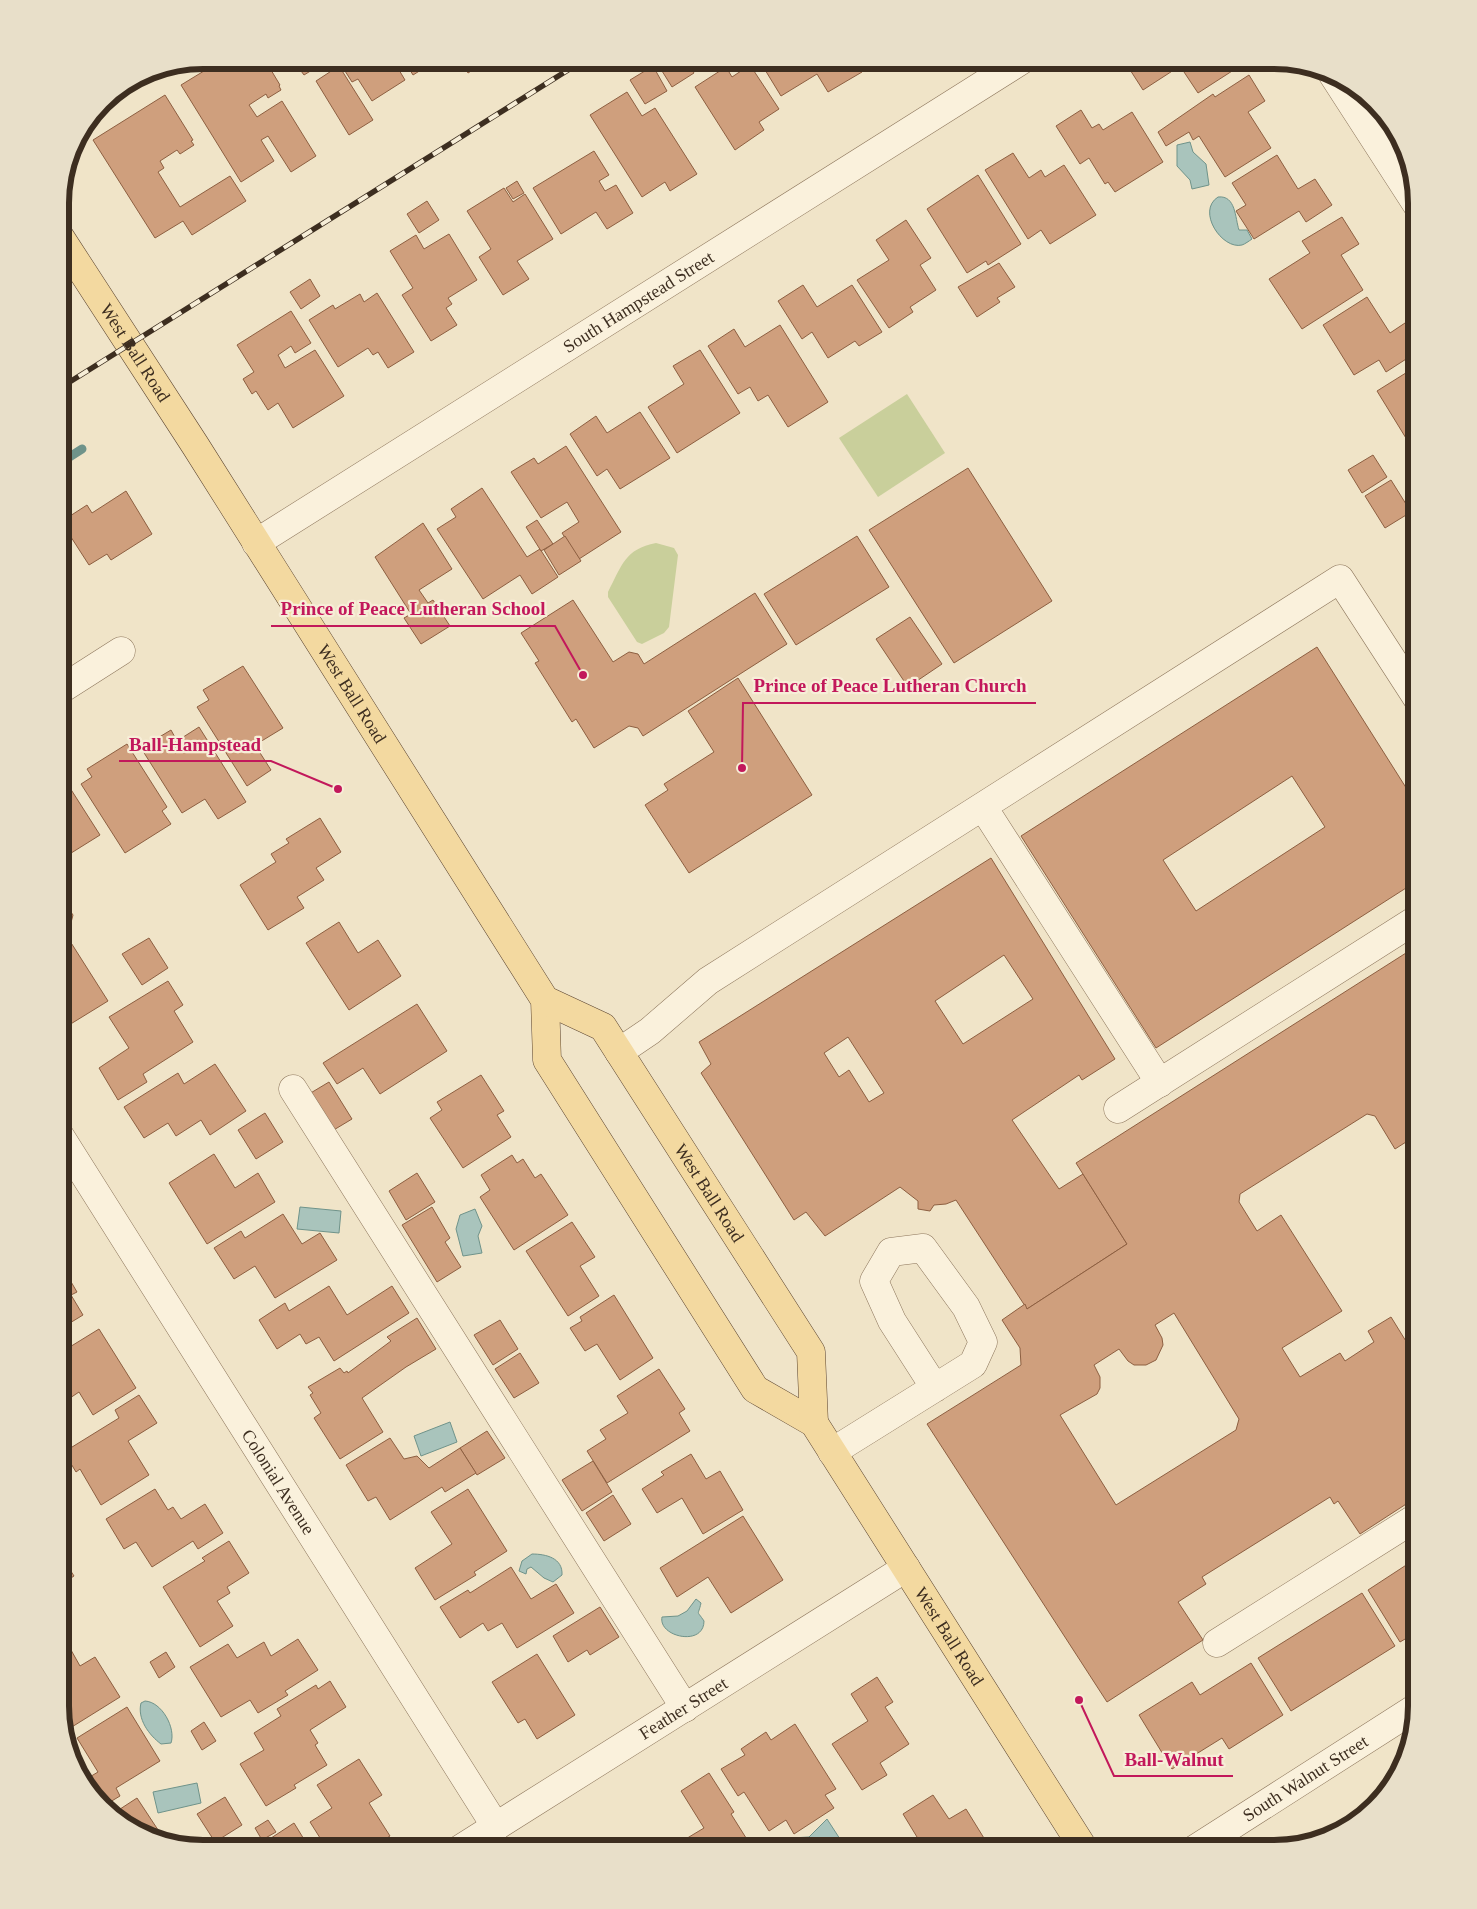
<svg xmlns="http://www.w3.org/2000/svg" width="1477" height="1909" viewBox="0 0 1477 1909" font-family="Georgia,serif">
<rect width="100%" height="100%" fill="#f0e4c8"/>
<g fill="#c9cf9b">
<polygon points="907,394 945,453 878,497 839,438"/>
<path d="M656 543 674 548 678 555 669 627 664 633 642 644 637 642 608 597V592C622 565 625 549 656 543Z"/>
</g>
<g fill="#a9c4bc" stroke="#6f938a">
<polygon points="1190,142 1193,152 1206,164 1209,185 1192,189 1190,180 1177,166 1177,145"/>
<path d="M1218 197C1236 195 1235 218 1239 230H1247L1252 239C1249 241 1245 244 1242 245 1222 250 1196 211 1218 197Z"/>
<polygon points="300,1207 341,1211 339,1233 297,1229"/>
<polygon points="475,1209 482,1226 478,1236 482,1253 463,1256 456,1229 460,1215"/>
<polygon points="450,1422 457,1442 421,1456 414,1436"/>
<path d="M532 1554C546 1554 563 1558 562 1575L553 1582 544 1578 531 1567 527 1569 526 1574 519 1571 522 1561Z"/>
<path d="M696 1599 701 1603C698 1617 696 1609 704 1621 704 1647 658 1637 662 1617L678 1616 687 1611Z"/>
<path d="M145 1701C162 1702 176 1728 171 1743L161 1744C149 1735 137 1719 141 1703Z"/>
<polygon points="197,1783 201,1803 158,1813 153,1792"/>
<polygon points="827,1819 840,1839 824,1849 791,1849 791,1838 809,1837"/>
</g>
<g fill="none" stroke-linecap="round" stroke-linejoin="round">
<polyline stroke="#6f938a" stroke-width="9" points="60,463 82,449"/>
</g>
<g fill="#cf9f7d" stroke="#8d5f41" fill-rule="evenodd">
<polygon points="222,60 265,60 280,85 279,86 281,90 268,98 266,94 249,105 257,117 282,101 316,156 291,172 268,136 261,140 274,161 241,182 181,85"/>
<polygon points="293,60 319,60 314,63 317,67 304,75"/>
<polygon points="338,60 393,60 405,80 372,101 358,79 352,82"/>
<polygon points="404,60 437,60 413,75"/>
<polygon points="460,60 489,60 468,73"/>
<polygon points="661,60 686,60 694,73 672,87 657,63"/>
<polygon points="759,60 855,60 862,72 828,92 817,74 781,96"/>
<polygon points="1128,60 1241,60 1243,64 1198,93 1180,66 1143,90 1125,62"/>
<polygon points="750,65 779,109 759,122 764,130 735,150 695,87 726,67 732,77"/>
<polygon points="339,66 373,120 349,135 316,81"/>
<polygon points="653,66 667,91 645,104 630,80"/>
<polygon points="1249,75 1265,101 1248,112 1271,148 1225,177 1199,136 1193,140 1189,132 1166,146 1158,132 1213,94 1215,97"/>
<polygon points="627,92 642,116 655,108 697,174 670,191 665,182 642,197 590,115"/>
<polygon points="165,95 193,140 191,141 194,145 180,154 177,150 160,161 164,168 158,172 180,207 230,176 246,201 192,235 183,221 155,238 93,140"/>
<polygon points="1081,110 1092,128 1099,124 1103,130 1132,112 1163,162 1115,192 1108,182 1105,184 1089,158 1080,164 1056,126"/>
<polygon points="594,151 609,175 599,181 605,191 616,185 633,213 607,229 596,212 561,234 533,188"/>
<polygon points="1013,153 1029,178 1041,170 1045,177 1064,165 1096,215 1050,244 1041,230 1028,239 985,170"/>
<polygon points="1277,155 1298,189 1315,179 1332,205 1306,222 1299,211 1254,239 1236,211 1246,205 1232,183"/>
<polygon points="978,175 1021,244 988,265 986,261 967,273 927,209"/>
<polygon points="517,181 524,193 513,199 506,188"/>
<polygon points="504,188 513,202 525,194 553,239 517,261 529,279 503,295 479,257 491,249 467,211"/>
<polygon points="427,201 439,220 419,233 407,214"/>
<polygon points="1342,217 1359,244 1341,255 1363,290 1302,329 1269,279 1310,253 1302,241"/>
<polygon points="906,220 931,258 920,265 936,290 910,307 913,312 889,328 857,280 889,260 876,240"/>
<polygon points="449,234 477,280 448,298 452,304 446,308 457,325 431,341 402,295 413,288 390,251 416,235 424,249"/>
<polygon points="999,263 1015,287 997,298 1000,302 977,317 958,287"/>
<polygon points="310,279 320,296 301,309 290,292"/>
<polygon points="803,285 817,307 852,285 882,332 859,346 855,341 828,358 812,332 802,339 778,301"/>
<polygon points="377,293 414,352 388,368 378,352 373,355 368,348 338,367 309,320 333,305 335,309 360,294 364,302"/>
<polygon points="1367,297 1390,333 1408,321 1417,335 1417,352 1386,372 1379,360 1354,375 1323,325"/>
<polygon points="291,311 311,343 295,353 291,346 278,355 285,368 315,350 344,396 293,428 278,403 268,410 256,391 252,394 243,379 254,372 237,345"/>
<polygon points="780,325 828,402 788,427 768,395 758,401 750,387 738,394 708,346 734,329 745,347"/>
<polygon points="700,350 740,413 677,453 648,407 684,384 673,366"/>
<polygon points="1417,366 1417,438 1409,443 1377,391"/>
<polygon points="640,412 670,458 620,489 607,469 597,476 570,434 596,416 607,433"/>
<polygon points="566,446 621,532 579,559 562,533 579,522 567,502 541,518 511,472 534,458 538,464"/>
<polygon points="1373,455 1387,477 1362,493 1348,470"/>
<polygon points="968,468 1052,601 954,663 869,530"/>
<polygon points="1391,480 1411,512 1385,528 1365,496"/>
<polygon points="482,488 527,557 540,549 558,577 532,594 520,575 483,599 437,529 456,517 451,509"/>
<polygon points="126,491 152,534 111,560 107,554 89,565 69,534 60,534 60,502 70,516 87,505 92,513"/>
<polygon points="537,520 553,544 541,551 526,527"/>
<polygon points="423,523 452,569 419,590 428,603 433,600 450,626 421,644 404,618 411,614 375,557"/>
<polygon points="565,536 581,561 559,575 544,550"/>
<polygon points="857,536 889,587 796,645 764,594"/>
<polygon points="755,593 787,644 643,736 638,728 629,726 594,748 576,719 572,722 535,663 539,661 521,633 573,600 613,662 629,652 638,654 644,664"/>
<polygon points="910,617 942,664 908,687 876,639"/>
<path d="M1317 647 1417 805V881L1156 1048 1021 836ZM1292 776 1325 827 1196 911 1163 860Z"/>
<polygon points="243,666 283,728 255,745 271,770 247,786 197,707 209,700 203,690"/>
<polygon points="738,678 812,795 689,873 645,805 668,790 664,784 714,752 688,711"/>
<polygon points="199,727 246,802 218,819 205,799 182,813 141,748 171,730 177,741"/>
<polygon points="127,744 167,807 162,811 171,824 125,853 81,784 92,777 87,769"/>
<polygon points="63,777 100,835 60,860 60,779"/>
<polygon points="320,818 341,852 316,868 324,880 297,897 304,908 268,930 240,885 276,862 271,854 289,843 286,839"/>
<path d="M991 858 1115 1059 1082 1080 1079 1075 1012 1120 1059 1189 1083 1174 1127 1244 1027 1309 956 1200 946 1204 934 1205 930 1211 918 1209V1201L900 1187 825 1236 806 1212 794 1220 701 1073 711 1064 699 1042ZM1004 955 1033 999 963 1044 935 1001ZM848 1037 884 1093 869 1102 849 1070 839 1077 824 1053Z"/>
<polygon points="64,902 73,915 68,934 60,939 60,904"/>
<polygon points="339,922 358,953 378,940 401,976 349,1010 306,943"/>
<polygon points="68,938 108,1001 69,1025 60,1011 60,943"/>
<polygon points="149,938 168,968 142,985 122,954"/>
<path d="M1417 946V1135L1395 1149 1375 1116 1367 1114 1240 1194 1239 1202 1257 1231 1281 1215 1342 1311 1282 1348 1300 1377 1340 1353 1345 1361 1374 1342 1368 1331 1391 1317 1417 1359V1463H1415L1417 1497 1360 1534 1338 1501 1334 1504 1330 1497 1202 1577 1206 1584 1178 1602 1203 1640 1107 1702 927 1424 1021 1365 1020 1348 1002 1320 1025 1304 1027 1309 1127 1244 1076 1163ZM1174 1313 1239 1419 1236 1430 1116 1505 1060 1415 1097 1394 1100 1388V1377L1094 1365 1119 1349 1128 1361 1134 1365H1146L1156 1360 1163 1345 1162 1338 1155 1325Z"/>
<polygon points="168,981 183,1005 174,1011 193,1042 143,1074 147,1082 118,1100 99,1068 129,1048 109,1017"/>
<polygon points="417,1004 447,1051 380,1094 363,1068 337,1084 323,1063"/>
<polygon points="215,1064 246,1111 210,1135 201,1120 176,1136 168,1123 144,1138 124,1107 178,1073 184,1084"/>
<polygon points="481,1075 504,1111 497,1115 511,1137 463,1168 430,1118 442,1110 437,1102"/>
<polygon points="329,1082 352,1119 327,1134 304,1097"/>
<polygon points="265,1113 283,1142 256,1159 238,1130"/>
<polygon points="214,1154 235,1188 258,1173 275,1202 207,1244 169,1183"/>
<polygon points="512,1155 517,1163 523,1159 535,1178 541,1174 568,1215 514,1250 480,1197 490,1190 481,1175"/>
<polygon points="417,1173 435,1202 406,1220 389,1191"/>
<polygon points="432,1207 450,1238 445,1242 461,1267 437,1282 402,1225"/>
<polygon points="283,1214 302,1244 320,1233 337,1260 275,1298 255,1266 234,1279 214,1248 241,1231 245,1238"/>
<polygon points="572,1222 595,1257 580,1266 599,1296 568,1316 526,1251"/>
<polygon points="60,1263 77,1292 71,1295 83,1315 60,1329"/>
<polygon points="329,1286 347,1315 392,1286 409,1313 334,1361 319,1337 306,1344 300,1334 277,1349 259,1320 285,1303 289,1311"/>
<polygon points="614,1295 653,1358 620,1380 597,1344 585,1351 570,1328 582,1321 580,1317"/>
<polygon points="417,1318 436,1349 406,1367 362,1398 383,1432 340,1459 314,1418 321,1413 310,1395 313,1393 308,1387 340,1368 344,1373 347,1371 348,1373 391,1341 387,1337"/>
<polygon points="500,1320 518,1349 493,1365 474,1335"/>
<polygon points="99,1329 136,1388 93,1415 79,1392 64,1402 60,1395 60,1353"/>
<polygon points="520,1353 539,1383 514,1398 495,1369"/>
<polygon points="659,1369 685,1409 679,1413 690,1431 607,1483 587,1451 606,1439 600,1430 628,1413 617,1396"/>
<polygon points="139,1395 157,1423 128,1441 149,1475 101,1505 80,1469 76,1472 64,1452 119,1418 115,1410"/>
<polygon points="487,1431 505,1458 477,1475 460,1448"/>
<polygon points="390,1438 404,1459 417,1456 429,1468 460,1448 476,1473 445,1492 442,1487 390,1520 376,1497 368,1501 346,1465"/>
<polygon points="691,1454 706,1479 720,1471 743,1510 703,1534 682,1498 657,1513 642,1489 664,1475 661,1472"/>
<polygon points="593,1461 612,1492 582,1511 562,1480"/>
<polygon points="155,1489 168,1510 173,1507 181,1519 205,1504 223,1533 198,1549 193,1541 152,1567 136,1542 124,1549 106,1519"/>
<polygon points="468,1489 507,1551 474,1572 476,1575 435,1600 415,1568 452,1544 431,1512"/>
<polygon points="613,1495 631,1524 604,1541 586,1513"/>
<polygon points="743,1516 783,1580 731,1613 708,1577 677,1597 660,1568"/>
<polygon points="229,1541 249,1573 227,1587 230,1593 217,1601 233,1626 200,1647 163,1587 205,1561 202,1558"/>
<polygon points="60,1554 74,1576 60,1585"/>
<polygon points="1417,1558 1417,1632 1400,1642 1368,1590"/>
<polygon points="511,1567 531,1599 556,1584 574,1613 517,1648 502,1623 488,1631 483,1623 460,1638 440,1607 468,1590 470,1593"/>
<polygon points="1362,1593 1395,1646 1291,1711 1258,1658"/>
<polygon points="600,1607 619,1637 590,1655 587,1650 568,1662 553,1636"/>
<polygon points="298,1639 318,1670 285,1691 288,1695 258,1713 250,1700 221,1717 190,1667 228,1644 237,1658 264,1642 271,1656"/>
<polygon points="71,1650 80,1666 95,1657 120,1697 67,1730 60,1706 60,1657"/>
<polygon points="166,1652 175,1667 159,1678 150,1662"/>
<polygon points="537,1654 575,1715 537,1739 525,1719 518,1723 492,1682"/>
<polygon points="1251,1663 1283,1715 1229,1749 1222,1738 1172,1769 1139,1715 1192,1682 1200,1695"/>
<polygon points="877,1677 893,1702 885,1707 909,1744 880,1763 887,1775 862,1790 832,1744 868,1721 851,1694"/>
<polygon points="330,1681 346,1707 310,1730 318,1743 315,1745 327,1765 294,1785 296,1788 266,1806 240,1764 264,1750 254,1733 281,1716 277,1709 316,1685 318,1689"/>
<polygon points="127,1707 160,1761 116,1788 120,1796 105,1805 84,1785 83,1781 98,1772 77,1738"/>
<polygon points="204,1722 216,1741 202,1750 191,1731"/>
<polygon points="795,1724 836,1789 825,1795 834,1808 794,1834 786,1820 769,1831 744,1792 738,1796 721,1769 745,1755 741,1749 766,1732 771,1740"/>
<polygon points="359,1759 382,1795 369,1803 390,1836 370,1849 327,1849 310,1822 332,1808 317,1785"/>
<polygon points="709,1773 734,1812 731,1814 753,1849 669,1849 704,1828 681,1791"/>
<polygon points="933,1795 949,1819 966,1809 987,1843 977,1849 921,1849 914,1839 917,1837 903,1814"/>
<polygon points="225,1797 242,1825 215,1842 197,1814"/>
<polygon points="137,1798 164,1839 132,1830 114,1813"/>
<polygon points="268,1820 276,1832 262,1840 255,1828"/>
<polygon points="294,1823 310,1849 269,1849 265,1842"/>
</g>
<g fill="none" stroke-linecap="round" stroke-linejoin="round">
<g stroke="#8d765c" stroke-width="29">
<g id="minor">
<polyline points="1333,75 1417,205"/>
<path id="s1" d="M256 543 1022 60"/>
<polyline points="60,690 121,651"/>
<polyline points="983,807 1160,1083"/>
<polyline points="619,1052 650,1031 708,981 1340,579 1417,698"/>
<polyline points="293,1089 685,1708"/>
<polyline points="1118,1109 1417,919"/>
<path id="s2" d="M60 1136 496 1827"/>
<polyline points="832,1452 973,1364 983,1342 966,1307 923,1248 891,1252 874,1281 892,1321 935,1388"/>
<polyline points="1217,1643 1417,1517"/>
<path id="s3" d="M460 1849 906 1568"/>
<path id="s4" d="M1195 1849 1417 1707"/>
</g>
</g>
<g stroke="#5b4430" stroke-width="29">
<g id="major">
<path id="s5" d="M60 237 195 445 545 1000 547 1060 755 1389 814 1423 1084 1849"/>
<path id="s6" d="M545 1000 603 1027 811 1352 814 1423"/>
</g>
</g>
<use href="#minor" stroke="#faf1dc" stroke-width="28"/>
<use href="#major" stroke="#f3d9a0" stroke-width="28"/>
<g stroke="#3d2e20" stroke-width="5.5">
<polyline id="rail" points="60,388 584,60"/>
</g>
<use href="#rail" stroke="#f7eed8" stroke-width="4" stroke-dasharray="11" stroke-linecap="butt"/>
</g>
<g text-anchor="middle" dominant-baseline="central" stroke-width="4.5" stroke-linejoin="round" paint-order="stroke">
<g font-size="18" fill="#3d2e20" stroke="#f7eed8">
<text stroke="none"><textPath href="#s1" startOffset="452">South Hampstead Street</textPath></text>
<text stroke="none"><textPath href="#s5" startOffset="138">West Ball Road</textPath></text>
<text stroke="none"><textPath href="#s5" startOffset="542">West Ball Road</textPath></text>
<text stroke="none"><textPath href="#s6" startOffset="261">West Ball Road</textPath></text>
<text stroke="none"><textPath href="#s2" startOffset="409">Colonial Avenue</textPath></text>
<text stroke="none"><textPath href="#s5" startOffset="1674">West Ball Road</textPath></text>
<text stroke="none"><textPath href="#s3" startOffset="264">Feather Street</textPath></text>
<text stroke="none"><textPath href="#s4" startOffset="131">South Walnut Street</textPath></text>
</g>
</g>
<path d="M0 0H1477V1909H0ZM203 69H1274A134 134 0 0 1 1408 203V1706A134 134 0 0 1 1274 1840H203A134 134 0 0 1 69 1706V203A134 134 0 0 1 203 69Z" fill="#e8dfc9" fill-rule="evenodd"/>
<path fill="none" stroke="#3d2e20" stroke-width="6" d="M203 69H1274A134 134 0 0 1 1408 203V1706A134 134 0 0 1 1274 1840H203A134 134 0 0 1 69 1706V203A134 134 0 0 1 203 69Z"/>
<path fill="none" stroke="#c2185b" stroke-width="2" d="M583 675L555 626H271M742 768L743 703H1036M338 789L271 761H119M1079 1700L1114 1776H1233"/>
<g fill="#c2185b" stroke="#f7eed8" stroke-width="2">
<circle cx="583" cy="675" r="5"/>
<circle cx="742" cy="768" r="5"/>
<circle cx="338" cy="789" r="5"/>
<circle cx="1079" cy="1700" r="5"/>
</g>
<g font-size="19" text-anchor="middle" font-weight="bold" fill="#c2185b" stroke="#f7eed8" stroke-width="4.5" stroke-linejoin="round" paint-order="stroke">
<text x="413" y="615">Prince of Peace Lutheran School</text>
<text x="890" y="692">Prince of Peace Lutheran Church</text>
<text x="195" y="751">Ball-Hampstead</text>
<text x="1174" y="1766">Ball-Walnut</text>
</g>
</svg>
